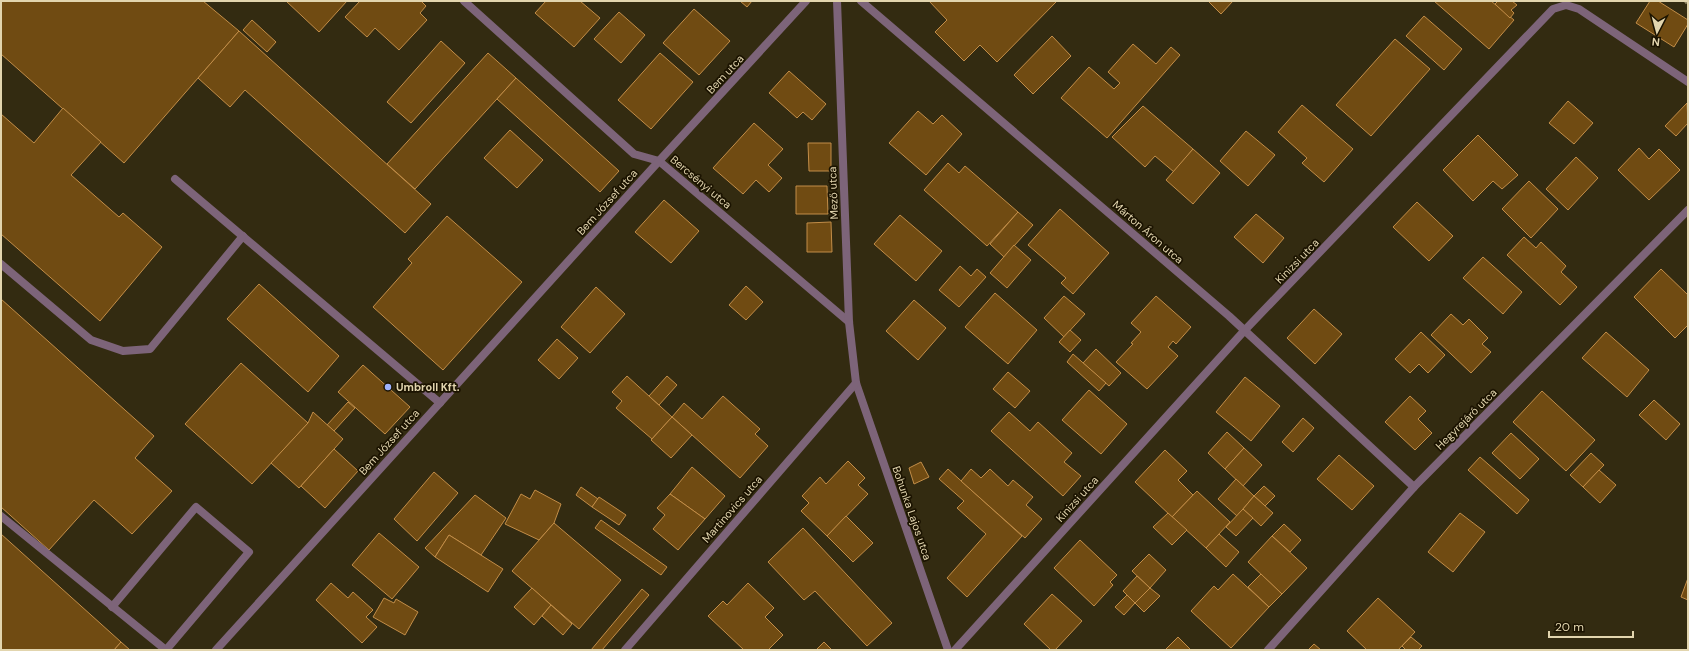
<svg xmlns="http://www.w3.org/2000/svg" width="1689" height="651" viewBox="0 0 1689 651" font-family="'DM Sans',sans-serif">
<rect width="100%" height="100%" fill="#332b11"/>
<g fill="#704b12" stroke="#c28d48">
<polygon points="1,1 203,1 239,31 124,163 1,54"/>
<polygon points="286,1 347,1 319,32"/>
<polygon points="360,1 421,1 426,6 420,13 427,20 399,50 375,28 367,37 345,17"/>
<polygon points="546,1 580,1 600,18 574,47 535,13"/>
<polygon points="740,1 752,1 747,7"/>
<polygon points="929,1 1057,1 997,62 980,45 964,61 935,32 947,20"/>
<polygon points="1208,1 1233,1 1221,14"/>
<polygon points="1434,1 1491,1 1514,20 1489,49"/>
<polygon points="1498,1 1512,1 1517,5 1511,10 1514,13 1510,18 1495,4"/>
<polygon points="1650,1 1658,1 1688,20 1688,24 1674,47 1636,23"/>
<polygon points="694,9 730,41 699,75 663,43"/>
<polygon points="619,12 645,35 621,63 594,39"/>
<polygon points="1424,16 1462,49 1444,70 1406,36"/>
<polygon points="252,20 276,42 267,52 243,30"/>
<polygon points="239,31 431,204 405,233 245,90 230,107 198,78"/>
<polygon points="1052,36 1071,56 1033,94 1014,75"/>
<polygon points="1395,39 1430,69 1371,136 1336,105"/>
<polygon points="441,41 465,63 411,123 387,102"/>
<polygon points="1133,44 1156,64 1171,47 1180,55 1107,138 1061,98 1089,67 1114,89 1120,83 1108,72"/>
<polygon points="488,53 516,78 415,189 387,164"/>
<polygon points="660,53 693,82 651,129 618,100"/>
<polygon points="789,71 826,104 812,120 803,112 797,118 769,93"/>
<polygon points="516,78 619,171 600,192 497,99"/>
<polygon points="1568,101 1593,123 1574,144 1549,123"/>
<polygon points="1687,103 1688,123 1676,136 1665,126"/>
<polygon points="1302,105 1353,149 1324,182 1302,163 1307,158 1278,132"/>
<polygon points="1143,106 1193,149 1174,172 1155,156 1145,167 1112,137"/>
<polygon points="63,108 101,142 71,175 119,217 123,213 162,247 100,321 1,234 1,114 34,143"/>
<polygon points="918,111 933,124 942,115 962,134 926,175 889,143"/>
<polygon points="754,123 783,149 768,165 782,178 769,192 756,180 743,194 713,168"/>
<polygon points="510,130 543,160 517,188 484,158"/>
<polygon points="1246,131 1275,155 1248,186 1220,161"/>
<polygon points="1478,135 1518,175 1502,189 1493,181 1473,201 1443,170"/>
<polygon points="808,143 831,143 831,171 809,171"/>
<polygon points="1639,148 1649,159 1659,149 1680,170 1649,200 1618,170"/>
<polygon points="1193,149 1220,173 1193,204 1166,180"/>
<polygon points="1576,157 1598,178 1568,210 1546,189"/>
<polygon points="948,163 959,173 965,166 1018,212 987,246 924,190"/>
<polygon points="1529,181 1558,209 1531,238 1502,209"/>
<polygon points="796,186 827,186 828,214 796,214"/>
<polygon points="664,200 699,231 671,263 635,232"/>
<polygon points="1417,202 1453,236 1429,261 1393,227"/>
<polygon points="1060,209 1109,253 1073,294 1061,283 1066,278 1028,245"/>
<polygon points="1018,212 1033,225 1004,257 990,244"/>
<polygon points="1256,214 1284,238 1263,263 1234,237"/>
<polygon points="900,215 942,251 916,281 874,244"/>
<polygon points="447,216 522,282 443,370 373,307 412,263 408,259"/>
<polygon points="831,222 832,252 807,252 807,223"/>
<polygon points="1524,237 1536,248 1541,242 1566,266 1561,272 1577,287 1560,305 1507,255"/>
<polygon points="1014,245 1031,260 1007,288 990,273"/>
<polygon points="1483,257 1522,292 1503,314 1463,278"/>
<polygon points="960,266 971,276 977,269 986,277 959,307 939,290"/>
<polygon points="1661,269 1688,295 1688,325 1675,338 1634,297"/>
<polygon points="259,284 339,356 308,392 227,319"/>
<polygon points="746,286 763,302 746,320 729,305"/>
<polygon points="596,287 625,314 590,353 561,327"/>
<polygon points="995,293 1037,330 1008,364 965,327"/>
<polygon points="1064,296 1085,314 1064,337 1044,318"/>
<polygon points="1156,296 1191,327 1176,344 1173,341 1168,347 1178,356 1147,389 1116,362 1133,344 1131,343 1141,332 1131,323"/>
<polygon points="1,299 154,436 135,458 172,491 132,534 94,500 49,550 1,507"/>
<polygon points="914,300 946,328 918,360 886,331"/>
<polygon points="1314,309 1342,334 1315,364 1287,338"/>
<polygon points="1451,314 1463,325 1469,319 1488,338 1482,344 1491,352 1471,373 1431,335"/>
<polygon points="1070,330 1081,340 1070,352 1059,342"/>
<polygon points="1421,332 1445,355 1428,373 1419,364 1410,373 1395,359"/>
<polygon points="1606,332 1649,370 1627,397 1582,358"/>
<polygon points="557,339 578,358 559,379 538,360"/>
<polygon points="1096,349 1121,373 1109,386 1083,363"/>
<polygon points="1073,354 1106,383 1099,391 1067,362"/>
<polygon points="241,363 308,423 252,484 185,424"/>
<polygon points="363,365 410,407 385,434 338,392"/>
<polygon points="1008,372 1030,391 1015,408 993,389"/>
<polygon points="627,376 672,417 652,439 616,408 622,401 612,392"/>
<polygon points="667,376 677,385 659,405 649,396"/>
<polygon points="1245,377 1280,406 1251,441 1216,412"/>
<polygon points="1089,390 1127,424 1101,454 1062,420"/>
<polygon points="1542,391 1595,440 1566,471 1513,422"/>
<polygon points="723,396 760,429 755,434 768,446 740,478 672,417 684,403 702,419"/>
<polygon points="1410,396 1426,411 1418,419 1432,433 1415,450 1385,422"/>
<polygon points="1654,400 1680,424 1666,440 1639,415"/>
<polygon points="348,402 355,408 334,431 327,425"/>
<polygon points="313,412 343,439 299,488 271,463 308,423"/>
<polygon points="1009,412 1030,431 1038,422 1072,453 1064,462 1081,476 1063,496 991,431"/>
<polygon points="672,417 692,435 671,458 651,440"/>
<polygon points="1303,418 1314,428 1293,452 1282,442"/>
<polygon points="1227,432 1244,448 1225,469 1208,453"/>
<polygon points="1511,433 1539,459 1520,479 1492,453"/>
<polygon points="1244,448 1262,465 1243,486 1225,469"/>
<polygon points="334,449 358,471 325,508 301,486"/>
<polygon points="1165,450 1187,471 1178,480 1193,495 1172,517 1135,482"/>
<polygon points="1591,453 1604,465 1583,487 1570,475"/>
<polygon points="1339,455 1374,486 1352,510 1317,479"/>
<polygon points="1480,457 1529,500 1517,514 1468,470"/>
<polygon points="848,461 865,478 858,485 868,494 827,536 801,511 809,503 802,496 820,477 826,484"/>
<polygon points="921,462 929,477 914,484 909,468"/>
<polygon points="692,467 725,496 705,519 670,494"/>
<polygon points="948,469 1022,536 967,597 947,578 986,534 957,508 964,501 939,479"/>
<polygon points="971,469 981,478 990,469 1008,486 1013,480 1033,497 1026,505 1042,519 1025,538 961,481"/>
<polygon points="1599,470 1616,485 1600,503 1583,487"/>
<polygon points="434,472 458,493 417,541 394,519"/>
<polygon points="1236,479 1254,496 1237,516 1218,499"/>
<polygon points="1264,486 1275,496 1265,506 1254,496"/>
<polygon points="581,487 598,499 592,507 576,495"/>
<polygon points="535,490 561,504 554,523 539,540 505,524 521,494 530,499"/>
<polygon points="1197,491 1230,522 1206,548 1172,517"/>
<polygon points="670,494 705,519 678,550 653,529 665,515 657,508"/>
<polygon points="475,495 506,518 481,555 449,535 435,557 425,548"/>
<polygon points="1254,496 1273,513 1261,526 1243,509"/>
<polygon points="599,497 626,515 619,525 592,507"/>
<polygon points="1243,509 1253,518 1236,536 1226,527"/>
<polygon points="1168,513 1187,530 1172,545 1153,527"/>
<polygon points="1460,513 1485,532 1453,572 1428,552"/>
<polygon points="846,516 873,543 853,562 827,536"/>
<polygon points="601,520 667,567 661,575 595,528"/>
<polygon points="554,523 621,580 579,629 512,571"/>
<polygon points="1284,524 1301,540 1290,552 1272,536"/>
<polygon points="803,528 892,623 867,646 815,591 804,600 768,562"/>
<polygon points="379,533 419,567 392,599 352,565"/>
<polygon points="1,534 121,642 114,650 1,650"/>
<polygon points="1219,534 1239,552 1226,567 1206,548"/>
<polygon points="449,535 503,569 488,592 435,557"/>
<polygon points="1272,536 1307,568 1282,594 1248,562"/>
<polygon points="1080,540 1117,575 1110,582 1113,585 1094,606 1054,568"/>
<polygon points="1149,554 1166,570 1150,588 1132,571"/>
<polygon points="1233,574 1269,607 1231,648 1191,611 1214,586 1218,590"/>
<polygon points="1261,574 1282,594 1269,607 1248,587"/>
<polygon points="1137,576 1150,588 1135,603 1123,591"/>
<polygon points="1688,578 1688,600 1681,597"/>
<polygon points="331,583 348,598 353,592 373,610 366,617 377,627 362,643 316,600"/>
<polygon points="748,583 774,608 765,617 783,635 768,650 744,650 708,616 723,601 727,605"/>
<polygon points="532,588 551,605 534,625 514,607"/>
<polygon points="1150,588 1160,596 1144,612 1135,603"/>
<polygon points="642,589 649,595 602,650 591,650"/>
<polygon points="1052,594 1082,621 1055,650 1051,650 1024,624"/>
<polygon points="1127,595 1135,603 1124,615 1115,607"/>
<polygon points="384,598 394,603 396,599 418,612 405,635 373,617"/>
<polygon points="1378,598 1415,632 1398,650 1367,650 1347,631"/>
<polygon points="551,605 572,624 563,635 542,616"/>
<polygon points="1178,637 1191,650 1165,650"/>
<polygon points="1411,637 1422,646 1418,650 1406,650 1402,646"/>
<polygon points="121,642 130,650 114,650"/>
<polygon points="824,642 832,650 816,650"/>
<polygon points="1314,644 1321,650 1308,650"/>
</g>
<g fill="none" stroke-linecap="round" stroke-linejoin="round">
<polyline stroke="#928766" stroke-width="2.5" stroke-dasharray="3 2" stroke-linecap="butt" points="1685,1 1688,5"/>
<g stroke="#7d6479" stroke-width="8">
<polyline points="175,179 440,403"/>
<polyline points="1,264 91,340 123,351 150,349 243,236"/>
<polyline points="1,516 166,650"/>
<polyline points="112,607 196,507 249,552 166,650"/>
</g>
<g stroke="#7d6479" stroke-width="8">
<polyline points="464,1 634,154 659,161 849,322"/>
<polyline points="837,1 849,322 856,383 948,650"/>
<polyline points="861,1 1229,316 1414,487"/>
<polyline points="216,650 659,161 806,1"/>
<polyline points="625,650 856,383"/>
<polyline points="955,650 1244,331 1553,9 1566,5 1579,9 1688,82"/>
<polyline points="1268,650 1414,487 1688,210"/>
</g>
</g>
<circle fill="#9fb3fd" stroke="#1b1300" stroke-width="1.5" cx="388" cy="387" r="4"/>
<g text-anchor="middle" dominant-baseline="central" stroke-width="3.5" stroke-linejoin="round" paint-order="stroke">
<g font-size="11" fill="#e2d5ae" stroke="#1b1300">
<text transform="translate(725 74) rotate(-47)">Bem utca</text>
<text transform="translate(701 182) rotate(40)">Bercsényi utca</text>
<text transform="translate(833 193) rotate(-92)">Mező utca</text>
<text transform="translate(607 202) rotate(-48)">Bem József utca</text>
<text transform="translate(1148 232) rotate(41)">Márton Áron utca</text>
<text transform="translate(1297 261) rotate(-46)">Kinizsi utca</text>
<text transform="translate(1466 419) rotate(-45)">Hegyrejáró utca</text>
<text transform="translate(389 442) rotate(-48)">Bem József utca</text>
<text transform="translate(1077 499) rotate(-48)">Kinizsi utca</text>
<text transform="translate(732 509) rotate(-49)">Martinovics utca</text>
<text transform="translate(912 513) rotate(71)">Bohunka Lajos utca</text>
</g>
<g font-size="11" font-weight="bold" fill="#e2d5ae" stroke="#1b1300" text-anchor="start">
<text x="396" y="387">Umbroll Kft.</text>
</g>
</g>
<rect width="1689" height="651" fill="none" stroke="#e2d5ae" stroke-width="4"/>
<g transform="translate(1657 32) rotate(186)" stroke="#1b1300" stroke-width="3" paint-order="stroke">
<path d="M0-3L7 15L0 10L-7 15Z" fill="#e2d5ae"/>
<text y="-6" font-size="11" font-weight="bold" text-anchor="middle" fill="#e2d5ae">N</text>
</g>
<path d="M1549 631v6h84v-6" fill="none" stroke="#e2d5ae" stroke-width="2"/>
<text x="1555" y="631" font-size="12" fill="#e2d5ae" stroke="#1b1300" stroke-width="3" paint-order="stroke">20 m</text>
</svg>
